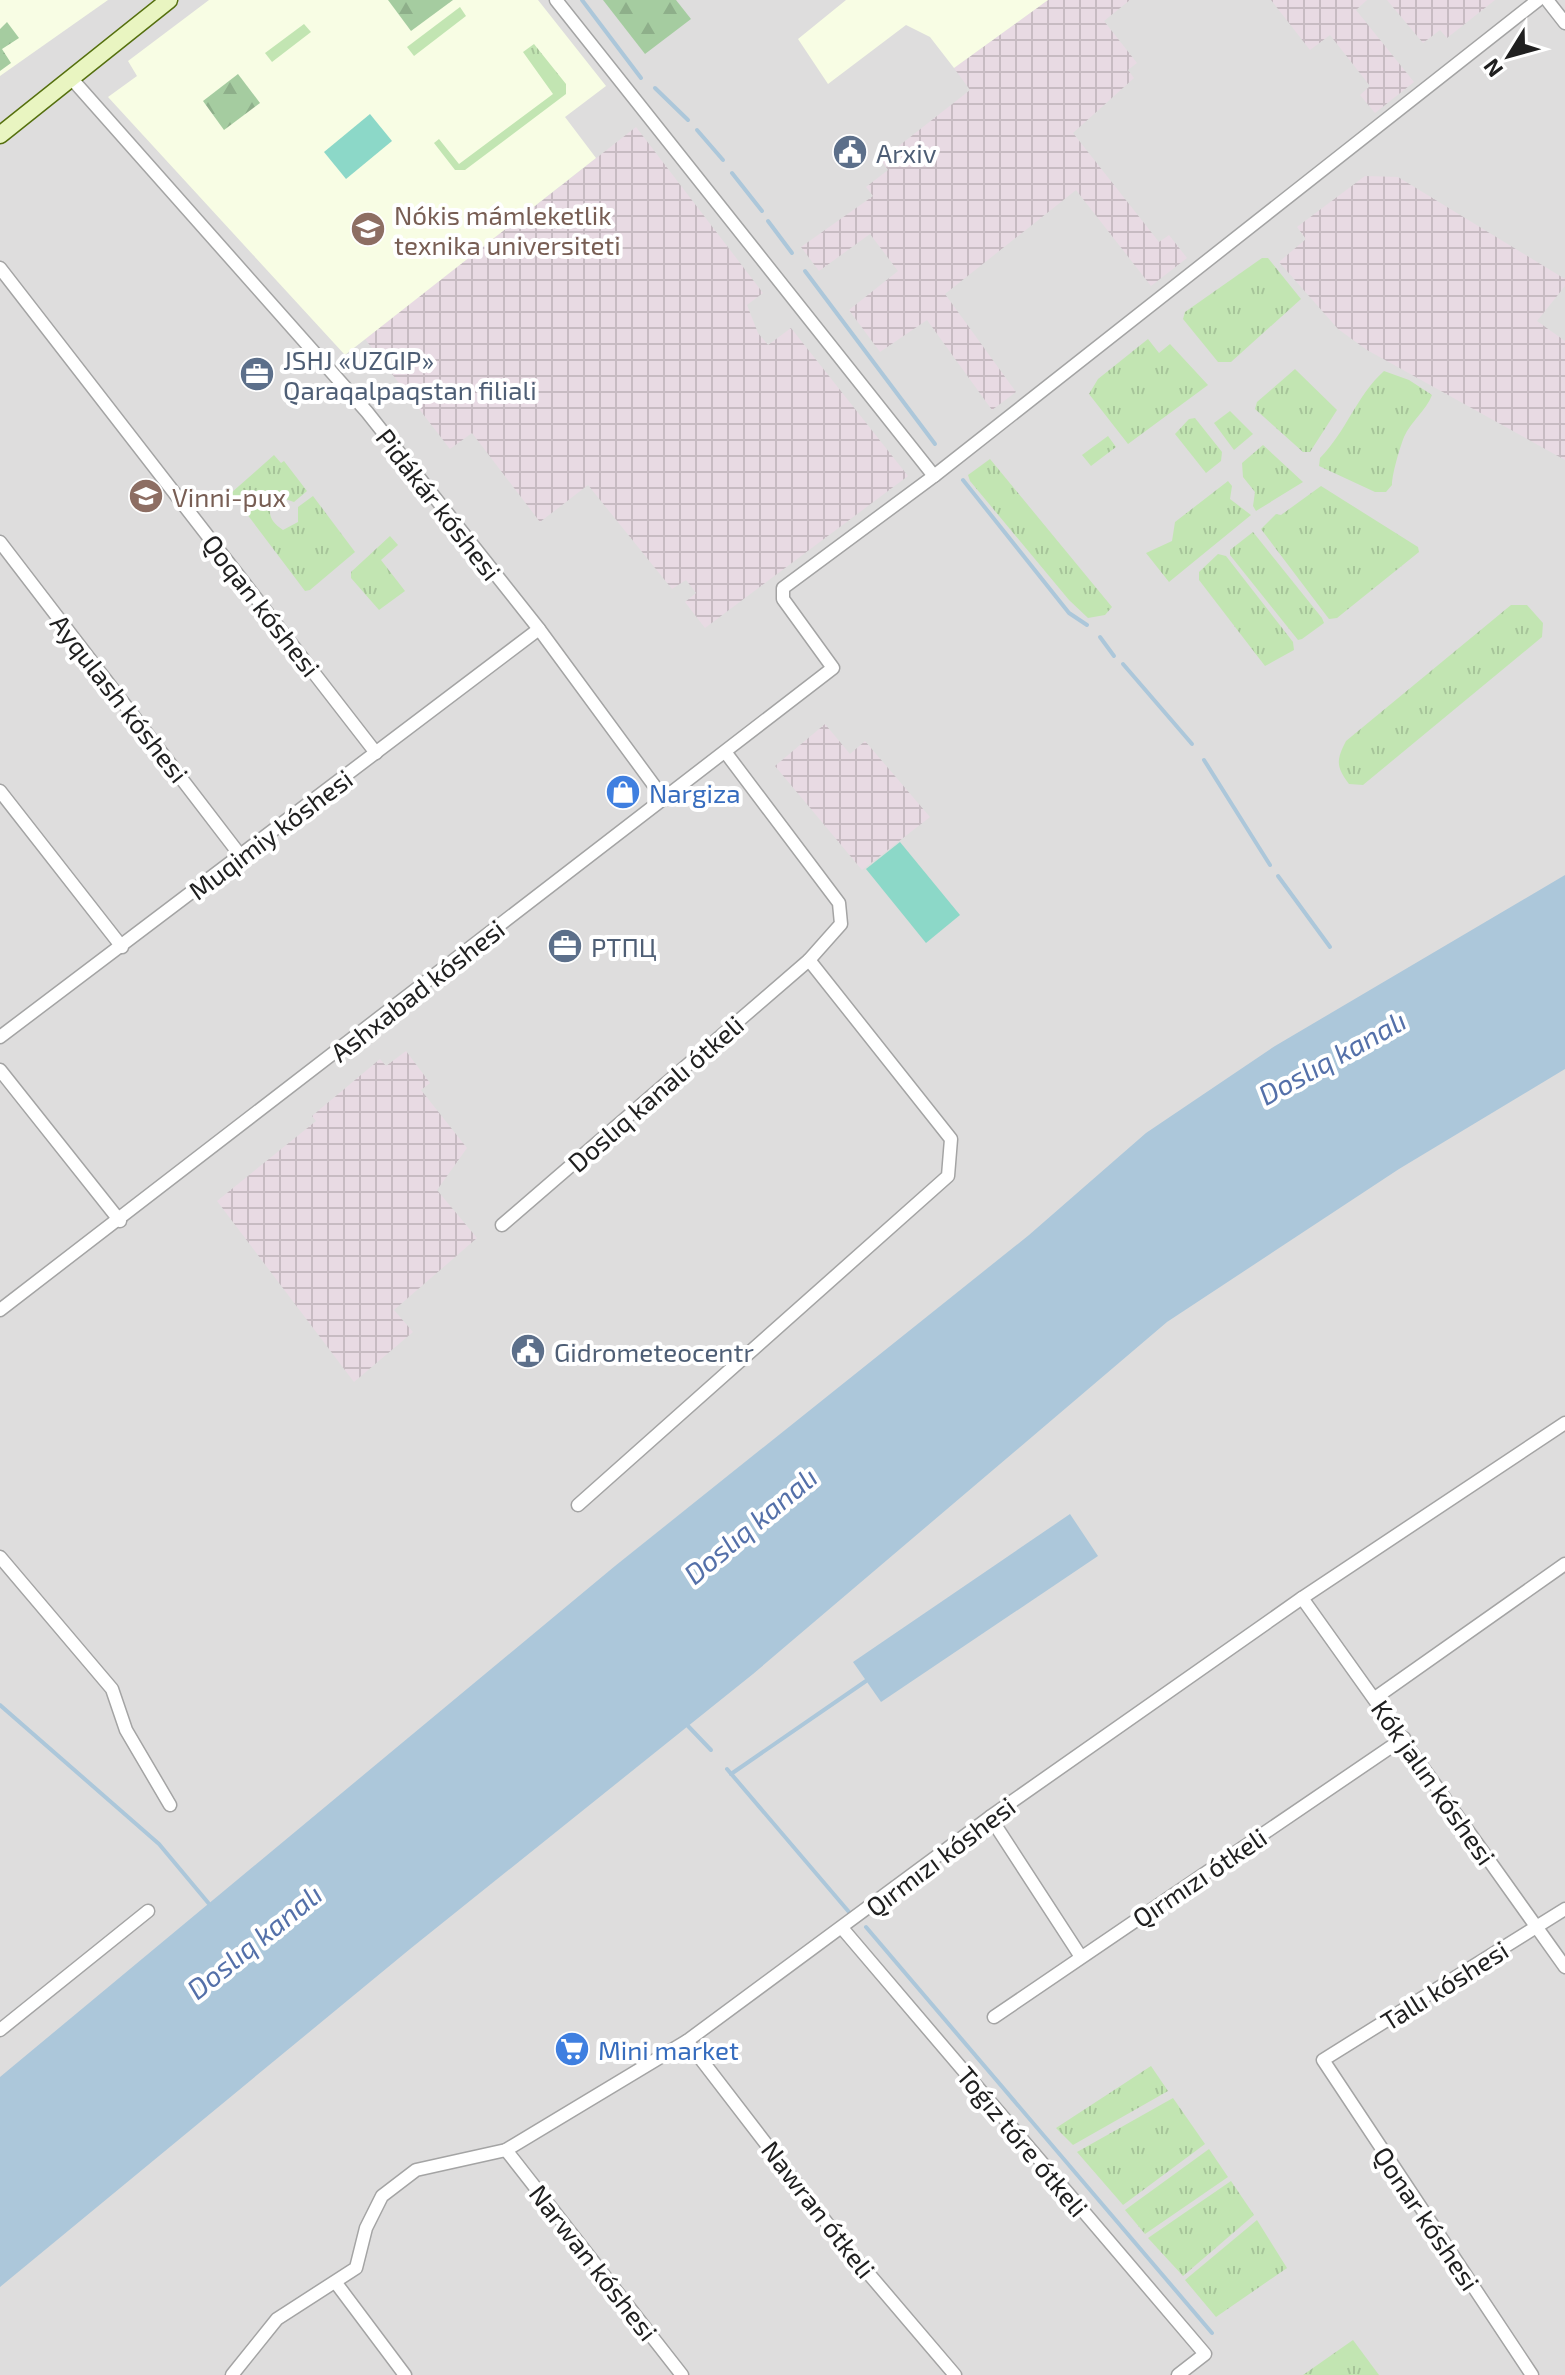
<svg xmlns="http://www.w3.org/2000/svg" width="1565" height="2375" viewBox="0 0 1565 2375" font-family="'Exo 2',sans-serif">
<defs>
<pattern id="industrial-grid" width="8" height="8" patternUnits="userSpaceOnUse" patternTransform="scale(2)"><rect width="8" height="8" fill="#e8dae3"/><path d="M0 4h8M4 0v8" fill="none" stroke="#c7bbc2"/></pattern>
<pattern id="grass-tufts" width="24" height="20" patternUnits="userSpaceOnUse" patternTransform="scale(2)"><rect width="24" height="20" fill="#c2e5b2"/><path d="M3 7l-1-3M5 7V3M7 7l1-3M15 17l-1-3M17 17v-4M19 17l1-3" fill="none" stroke="#a6c499"/></pattern>
<pattern id="forest-firs" width="22" height="20" patternUnits="userSpaceOnUse" patternTransform="scale(2)"><rect width="22" height="20" fill="#a5cca0"/><path d="M5 1l3.5 6h-7zM16 11l3.5 6h-7z" fill="#8eaf8a"/></pattern>
</defs>
<rect width="100%" height="100%" fill="#f0efe7"/>
<rect fill="#dedddd" x="0" y="0" width="1565" height="2375"/>
<g fill="url(#industrial-grid)">
<polygon points="1048,0 1130,0 1104,21 1137,63 1128,70 1134,78 1073,133 1159,242 1169,235 1187,258 1151,286 1076,190 945,294 1016,392 992,410 927,320 880,352 849,310 898,271 870,234 819,271 801,247 873,196 866,187 888,170 881,160 970,90 954,68"/>
<polygon points="1271,0 1367,0 1356,10 1414,82 1375,113 1360,95 1370,86 1330,35 1310,50"/>
<polygon points="1387,0 1495,0 1447,38 1440,30 1423,43"/>
<polygon points="636,127 763,293 747,305 758,333 768,345 791,328 908,476 705,628 685,602 696,593 686,580 672,589 588,485 540,522 472,433 450,449 365,339"/>
<polygon points="1365,176 1398,177 1565,279 1565,286 1537,321 1565,341 1565,460 1367,350 1338,329 1279,262 1306,239 1297,227"/>
<polygon points="825,724 850,754 865,741 930,817 862,870 775,766"/>
<polygon points="406,1051 430,1083 421,1090 467,1148 437,1190 477,1238 394,1310 413,1332 354,1382 217,1201 316,1121 312,1116 380,1059 386,1066"/>
</g>
<g fill="#f8fde4">
<polygon points="0,0 108,0 0,76"/>
<polygon points="209,0 538,0 606,86 565,117 596,158 345,355 108,97 137,76 128,61"/>
<polygon points="846,0 1048,0 954,68 930,37 906,25 828,84 798,39"/>
</g>
<g fill="url(#grass-tufts)">
<polygon points="460,7 466,16 414,56 407,47"/>
<polygon points="304,24 311,32 272,62 265,53"/>
<polygon points="534,44 566,84 566,94 465,170 455,170 434,143 439,139 459,164 553,94 523,52"/>
<polygon points="1262,258 1268,258 1301,299 1231,362 1218,362 1183,319 1185,312"/>
<polygon points="1148,339 1159,353 1170,344 1208,385 1128,444 1089,394 1098,379"/>
<polygon points="1295,369 1337,410 1310,452 1303,452 1255,409 1257,402"/>
<path d="M1384 371 1409 380 1432 395C1426 411 1411 421 1404 437 1400 447 1392 474 1392 485L1386 492H1375L1319 466 1320 458C1346 432 1357 395 1384 371Z"/>
<polygon points="1230,411 1253,434 1234,450 1214,423"/>
<polygon points="1195,418 1222,452 1221,461 1206,473 1175,434 1189,419"/>
<polygon points="1108,436 1116,447 1091,466 1082,455"/>
<polygon points="1263,445 1303,482 1256,511 1253,506 1255,492 1243,477 1242,463"/>
<path d="M274 455 281 463 284 461 307 491 294 502 279 497 272 501C267 515 271 522 283 530L298 522V507L313 496 355 552 310 590 305 591 231 493Z"/>
<polygon points="990,459 1112,607 1105,615 1088,618 1069,600 970,481 968,475"/>
<polygon points="1228,481 1232,486 1230,499 1251,515 1169,582 1146,553 1172,541 1175,522"/>
<polygon points="1321,486 1418,547 1419,552 1337,618 1329,619 1261,529 1276,514 1281,515"/>
<polygon points="1253,532 1322,618 1324,623 1302,639 1298,640 1230,555 1230,550"/>
<polygon points="390,536 398,545 381,560 405,591 379,610 351,578 351,572"/>
<polygon points="1218,554 1226,556 1293,642 1294,650 1265,666 1199,580 1199,572"/>
<path d="M1511 605H1527L1543 623 1542 637 1363 785 1349 784C1336 767 1336 760 1346 741Z"/>
<polygon points="1151,2066 1168,2091 1073,2145 1056,2128"/>
<polygon points="1173,2098 1205,2144 1123,2205 1077,2152"/>
<polygon points="1209,2149 1228,2177 1145,2234 1125,2210"/>
<polygon points="1231,2181 1254,2215 1183,2276 1148,2238"/>
<polygon points="1257,2220 1287,2268 1216,2317 1185,2280"/>
<polygon points="1353,2340 1379,2375 1303,2375"/>
</g>
<g fill="url(#forest-firs)">
<polygon points="388,0 453,0 411,31"/>
<polygon points="603,0 676,0 691,19 645,54"/>
<polygon points="7,22 19,38 2,49 11,63 0,71 0,29"/>
<polygon points="238,74 260,103 224,130 203,101"/>
</g>
<g fill="#8cd8c8">
<polygon points="370,114 392,141 346,179 324,152"/>
<polygon points="900,842 960,915 926,943 866,869"/>
</g>
<g fill="#acc7da">
<polygon points="1565,875 1565,1069 1399,1169 1167,1322 753,1674 410,1949 0,2287 0,2077 615,1566 1029,1235 1146,1133 1275,1046"/>
<polygon points="1070,1514 1098,1556 881,1702 853,1662"/>
</g>
<g fill="none" stroke-linecap="round" stroke-linejoin="round">
<g stroke="#acc7da" stroke-width="4">
<polyline points="582,0 641,78"/>
<polyline points="655,88 688,120"/>
<polyline points="697,130 723,160"/>
<polyline points="732,173 762,211"/>
<polyline points="768,221 792,253"/>
<polyline points="805,271 935,444"/>
<polyline points="963,480 1069,613 1087,625"/>
<polyline points="1100,637 1114,656"/>
<polyline points="1123,664 1192,744"/>
<polyline points="1204,760 1270,865"/>
<polyline points="1278,876 1330,947"/>
<polyline points="0,1705 159,1844 210,1905"/>
<polyline points="688,1726 711,1750"/>
<polyline points="727,1769 849,1912"/>
<polyline points="731,1774 866,1681"/>
<polyline points="866,1927 1212,2333"/>
</g>
<g stroke="#a4a4a4" stroke-width="15">
<g id="street">
<polyline points="556,0 934,476"/>
<polyline points="1547,0 1565,23"/>
<polyline points="71,78 367,412 539,629 664,799"/>
<polyline points="0,268 376,753"/>
<polyline points="0,542 240,855"/>
<polyline points="0,791 122,947"/>
<polyline points="0,1037 539,629"/>
<polyline points="0,1070 120,1221"/>
<polyline points="502,1225 809,960"/>
<polyline points="0,1310 833,668 783,599 783,588 934,476 1538,0"/>
<polyline points="578,1505 948,1176 951,1139 809,960 841,924 839,903 726,753"/>
<polyline points="0,1557 112,1689 126,1730 170,1805"/>
<polyline points="1302,1598 1565,1967"/>
<polyline points="1375,1698 1565,1564"/>
<polyline points="990,1817 1081,1957"/>
<polyline points="842,1928 1205,2354 1178,2375"/>
<polyline points="994,2017 1404,1738"/>
<polyline points="0,2030 148,1911"/>
<polyline points="687,2041 840,2240 955,2375"/>
<polyline points="506,2150 682,2375"/>
<polyline points="336,2283 405,2375"/>
<polyline points="232,2375 277,2319 356,2268 366,2228 382,2196 416,2170 506,2150 687,2041 990,1817 1302,1598 1565,1423"/>
<polyline points="1532,2375 1323,2060 1565,1909"/>
</g>
</g>
<g stroke="#55700e" stroke-width="19">
<polyline id="secondary" points="0,135 169,0"/>
</g>
<use href="#street" stroke="#fff" stroke-width="12"/>
<use href="#secondary" stroke="#e9f5c1" stroke-width="16"/>
</g>
<defs>
<g id="civic-disc" transform="scale(1.8)"><circle r="9.5" fill="#5c6f8a" stroke="#fff"/><path d="M-.6-6.5H3V-4.5H.6V-3L4-1V1h2V6H-6V1h2V-1L-.6-3ZM-1.2 2.5V6h2.4V2.5Z" fill="#fff"/></g>
<g id="university-disc" transform="scale(1.8)"><circle r="9.5" fill="#8d6e63" stroke="#fff"/><path d="M0-5L7-2L0 1L-7-2ZM-4 1L0 2.5L4 1V4Q0 6-4 4Z" fill="#fff"/></g>
<g id="office-disc" transform="scale(1.8)"><circle r="9.5" fill="#5c6f8a" stroke="#fff"/><path d="M-6-3h4V-5.5h4V-3h4V5H-6ZM-1-4.5V-3h2v-1.5ZM-6 0V1H6V0Z" fill="#fff"/></g>
<g id="school-disc" transform="scale(1.8)"><circle r="9.5" fill="#8d6e63" stroke="#fff"/><path d="M0-5L7-2L0 1L-7-2ZM-4 1L0 2.5L4 1V4Q0 6-4 4Z" fill="#fff"/></g>
<g id="shop-disc" transform="scale(1.8)"><circle r="9.5" fill="#3f7fe0" stroke="#fff"/><path d="M-5-2.5h2.3a2.7 3.5 0 0 1 5.4 0H5L5.5 6h-11ZM-1.5-2.5h3a1.5 2.3 0 0 0-3 0Z" fill="#fff"/></g>
<g id="supermarket-disc" transform="scale(1.8)"><circle r="9.5" fill="#3f7fe0" stroke="#fff"/><path d="M-6-5.5h2.5l.6 2H6L4.5 2H-2.5L-4.4-4H-6ZM-1.5 3.2a1.3 1.3 0 1 0 .1 0ZM3 3.2a1.3 1.3 0 1 0 .1 0Z" fill="#fff"/></g>
</defs>
<g fill-rule="evenodd">
<use href="#civic-disc" x="850" y="152"/>
<use href="#university-disc" x="368" y="229"/>
<use href="#office-disc" x="257" y="374"/>
<use href="#school-disc" x="146" y="496"/>
<use href="#shop-disc" x="623" y="792"/>
<use href="#office-disc" x="565" y="946"/>
<use href="#civic-disc" x="528" y="1351"/>
<use href="#supermarket-disc" x="572" y="2049"/>
</g>
<g text-anchor="middle" dominant-baseline="central" stroke-width="8" stroke-linejoin="round" paint-order="stroke">
<g font-size="26" fill="#4e5e75" stroke="#fff" text-anchor="start">
<text x="876" y="152">Arxiv</text>
<text x="283" y="359">JSHJ «UZGIP»<tspan x="283" dy="30">Qaraqalpaqstan filiali</tspan></text>
<text x="591" y="946">РТПЦ</text>
<text x="554" y="1351">Gidrometeocentr</text>
</g>
<g font-size="26" fill="#785e54" stroke="#fff" text-anchor="start">
<text x="394" y="214">Nókis mámleketlik<tspan x="394" dy="30">texnika universiteti</tspan></text>
<text x="172" y="496">Vinni-pux</text>
</g>
<g font-size="26" fill="#202020" stroke="#fff">
<text transform="translate(439 504) rotate(52)">Pidákár kóshesi</text>
<text transform="translate(262 605) rotate(52)">Qoqan kóshesi</text>
<text transform="translate(120 698) rotate(52)">Ayqulash kóshesi</text>
<text transform="translate(270 834) rotate(-37)">Muqimiy kóshesi</text>
<text transform="translate(417 990) rotate(-38)">Ashxabad kóshesi</text>
<text transform="translate(655 1093) rotate(-41)">Doslıq kanalı ótkeli</text>
<text transform="translate(1434 1782) rotate(55)">Kók jalın kóshesi</text>
<text transform="translate(940 1856) rotate(-37)">Qırmızı kóshesi</text>
<text transform="translate(1199 1877) rotate(-34)">Qırmızı ótkeli</text>
<text transform="translate(1444 1985) rotate(-32)">Tallı kóshesi</text>
<text transform="translate(1023 2141) rotate(50)">Toǵız tóre ótkeli</text>
<text transform="translate(819 2209) rotate(52)">Nawran ótkeli</text>
<text transform="translate(1427 2218) rotate(56)">Qonar kóshesi</text>
<text transform="translate(594 2262) rotate(52)">Narwan kóshesi</text>
</g>
<g font-size="26" fill="#366cbe" stroke="#fff" text-anchor="start">
<text x="649" y="792">Nargiza</text>
<text x="598" y="2049">Mini market</text>
</g>
<g font-size="28" font-style="italic" fill="#5470a9" stroke="#fff">
<text transform="translate(1332 1057) rotate(-29)">Doslıq kanalı</text>
<text transform="translate(750 1525) rotate(-40)">Doslıq kanalı</text>
<text transform="translate(254 1941) rotate(-39)">Doslıq kanalı</text>
</g>
</g>
<g transform="translate(1509 56) rotate(233)" stroke="#ffffff" stroke-width="6" paint-order="stroke">
<path d="M0-6L14 30L0 20L-14 30Z" fill="#202020"/>
<text y="-12" font-size="22" font-weight="bold" text-anchor="middle" fill="#202020">N</text>
</g>
</svg>
